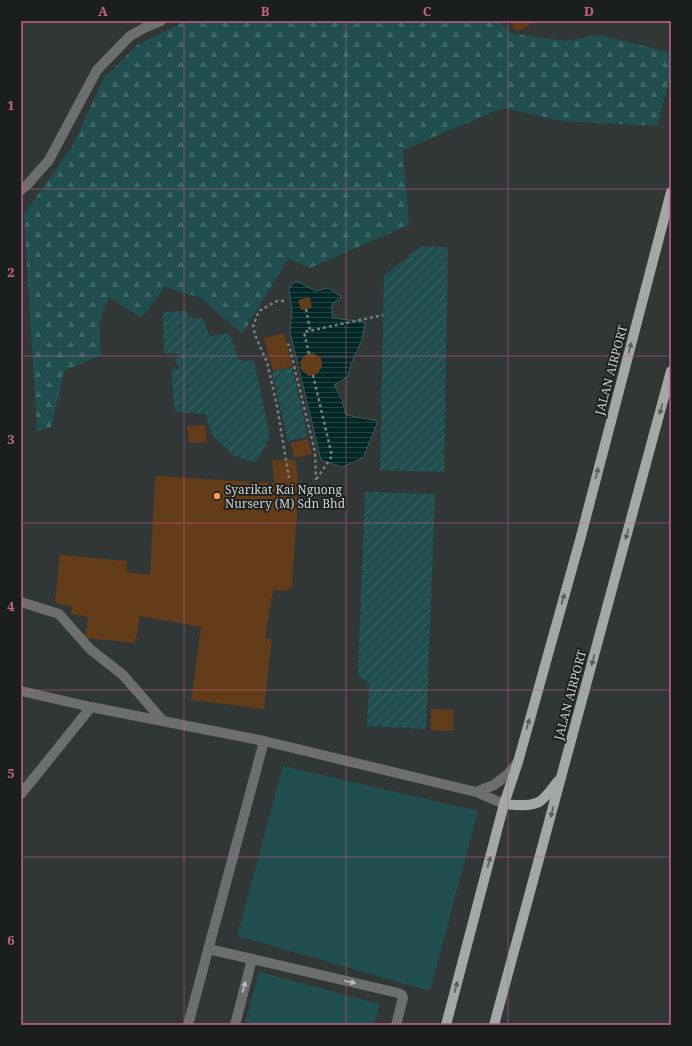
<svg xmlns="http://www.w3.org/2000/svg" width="692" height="1046" viewBox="0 0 692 1046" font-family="'Noto Serif',serif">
<defs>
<pattern id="forest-firs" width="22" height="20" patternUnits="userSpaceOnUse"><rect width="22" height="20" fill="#214f4f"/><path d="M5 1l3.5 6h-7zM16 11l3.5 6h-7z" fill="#406767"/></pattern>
<pattern id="garden-furrows" width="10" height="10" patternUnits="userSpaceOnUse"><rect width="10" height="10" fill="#214f4f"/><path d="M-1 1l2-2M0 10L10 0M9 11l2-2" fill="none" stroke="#406767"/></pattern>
<pattern id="water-rules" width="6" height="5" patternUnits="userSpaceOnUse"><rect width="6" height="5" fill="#002626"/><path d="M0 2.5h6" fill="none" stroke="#244545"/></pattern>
</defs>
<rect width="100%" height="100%" fill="#313737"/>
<g fill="#214f4f">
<polygon points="283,766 478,811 430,991 237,936"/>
<polygon points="259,972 380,1004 374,1025 257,1025 245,1022"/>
</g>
<polygon fill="url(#forest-firs)" points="186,21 499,21 510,33 565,41 599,35 671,53 671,76 657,126 563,121 503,108 403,150 409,225 310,268 288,259 242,334 201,298 165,287 141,318 109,297 99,322 101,355 64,371 51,428 37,431 24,214 72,147 104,78 137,45"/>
<g fill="url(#garden-furrows)">
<polygon points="421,246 448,247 444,472 380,470 384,276"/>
<polygon points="187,311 189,317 202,319 210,336 229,333 239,360 254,361 270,437 256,462 234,456 212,435 205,414 175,412 171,370 179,368 175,360 179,354 164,353 163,312"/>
<polygon points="292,367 308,437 288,441 272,372"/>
<polygon points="365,492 435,494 426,729 367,726 369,683 358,676"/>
</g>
<polygon fill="url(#water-rules)" stroke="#3e5a5a" points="296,281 316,291 328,288 342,297 332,304 332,318 365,322 362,340 351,364 348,377 334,385 342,400 346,415 378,421 363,458 342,467 321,460 290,332 292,311 289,288"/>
<g fill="#633c19">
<polygon points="510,21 536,21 517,32"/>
<polygon points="310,297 312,308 301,310 298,300"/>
<polygon points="284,333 292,366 273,371 264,338"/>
<polygon points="313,353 321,358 322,367 317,374 309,376 301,370 300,362 305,355"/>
<polygon points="205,425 207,442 189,443 187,426"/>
<polygon points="308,439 312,454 294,458 291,443"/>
<polygon points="272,460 295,460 299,484 292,586 287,591 273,590 265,638 272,639 264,709 191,700 201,627 140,616 135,643 85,638 88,617 71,614 72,607 55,603 60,555 127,561 126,572 150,575 155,476 274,483"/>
<polygon points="431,709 454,710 453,731 431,730"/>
</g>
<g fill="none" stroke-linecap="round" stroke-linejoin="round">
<g stroke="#797e7e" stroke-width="2.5" stroke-dasharray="3 3" stroke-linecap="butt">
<polyline points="284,301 277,301 259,311 253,326 255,335 267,362 277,406 289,478"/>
<polyline points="306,309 310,330"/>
<polyline points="287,344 289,345 315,452 316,480"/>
<polyline points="309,354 304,332 383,315"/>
<polyline points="313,375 332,456 316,480"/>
</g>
<g stroke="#6d6f6f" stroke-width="10">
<polyline points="21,190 28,184 49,160 97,70 130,36 146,27 161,21"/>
<polyline points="21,602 59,614 90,649 123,675 163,721"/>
<polyline points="21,691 91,707 264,741 476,792 504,804"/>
<polyline points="476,792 494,785 508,774 518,762"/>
<polyline points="21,794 91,707"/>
<polyline points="208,949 252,959"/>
<polyline points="188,1025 264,741"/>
<polyline points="235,1025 252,959 398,993 402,995 403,998 396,1025"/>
</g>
<g stroke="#a2a8a8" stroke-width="10">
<path d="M504 804C514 805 529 807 539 802 546 798 553 787 558 781"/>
<polyline points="446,1025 504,804 518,762 580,540 671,192"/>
<polyline points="494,1025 671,371"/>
</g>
</g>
<defs><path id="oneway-solid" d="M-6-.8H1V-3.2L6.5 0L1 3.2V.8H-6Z"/></defs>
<g fill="#585c5c">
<use href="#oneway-solid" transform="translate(630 348) rotate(-75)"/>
<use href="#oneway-solid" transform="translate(661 409) rotate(105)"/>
<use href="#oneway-solid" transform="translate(597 473) rotate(-75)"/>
<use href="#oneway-solid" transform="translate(627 534) rotate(105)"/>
<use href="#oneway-solid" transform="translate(563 599) rotate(-74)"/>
<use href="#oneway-solid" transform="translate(593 660) rotate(105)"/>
<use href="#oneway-solid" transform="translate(528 724) rotate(-74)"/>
<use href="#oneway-solid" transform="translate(552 812) rotate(105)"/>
<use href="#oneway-solid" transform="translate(489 862) rotate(-75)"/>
<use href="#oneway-solid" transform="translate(456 987) rotate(-75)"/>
</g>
<g fill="#bbbfbf">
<use href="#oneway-solid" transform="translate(350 982) rotate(13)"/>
<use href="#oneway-solid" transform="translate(244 987) rotate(-75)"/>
</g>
<path fill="none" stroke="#c7638b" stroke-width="1" stroke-opacity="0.55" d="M184 21V1025M346 21V1025M508 21V1025M21 189H671M21 356H671M21 523H671M21 690H671M21 857H671"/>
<circle fill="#f99f4d" stroke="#1b1e1e" stroke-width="1.5" cx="217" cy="496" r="4"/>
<g text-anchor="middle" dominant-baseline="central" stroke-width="3.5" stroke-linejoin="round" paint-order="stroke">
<g font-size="12" fill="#cfd3d3" stroke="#1b1e1e">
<text transform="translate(611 370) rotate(-75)">JALAN AIRPORT</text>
<text transform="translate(570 695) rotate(-75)">JALAN AIRPORT</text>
</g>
<g font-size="12" fill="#cfd3d3" stroke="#1b1e1e" text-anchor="start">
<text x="225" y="489">Syarikat Kai Nguong<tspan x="225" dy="14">Nursery (M) Sdn Bhd</tspan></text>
</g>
</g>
<rect width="692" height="1046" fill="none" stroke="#1b1e1e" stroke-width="44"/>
<rect x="22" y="22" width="648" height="1002" fill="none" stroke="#c7638b" stroke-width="1.5"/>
<g font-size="13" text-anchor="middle" font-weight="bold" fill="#c7638b">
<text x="103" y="16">A</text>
<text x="265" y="16">B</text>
<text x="427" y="16">C</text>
<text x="589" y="16">D</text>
<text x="11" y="110">1</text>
<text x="11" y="277">2</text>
<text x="11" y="444">3</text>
<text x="11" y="611">4</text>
<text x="11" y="778">5</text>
<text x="11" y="945">6</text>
</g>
</svg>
